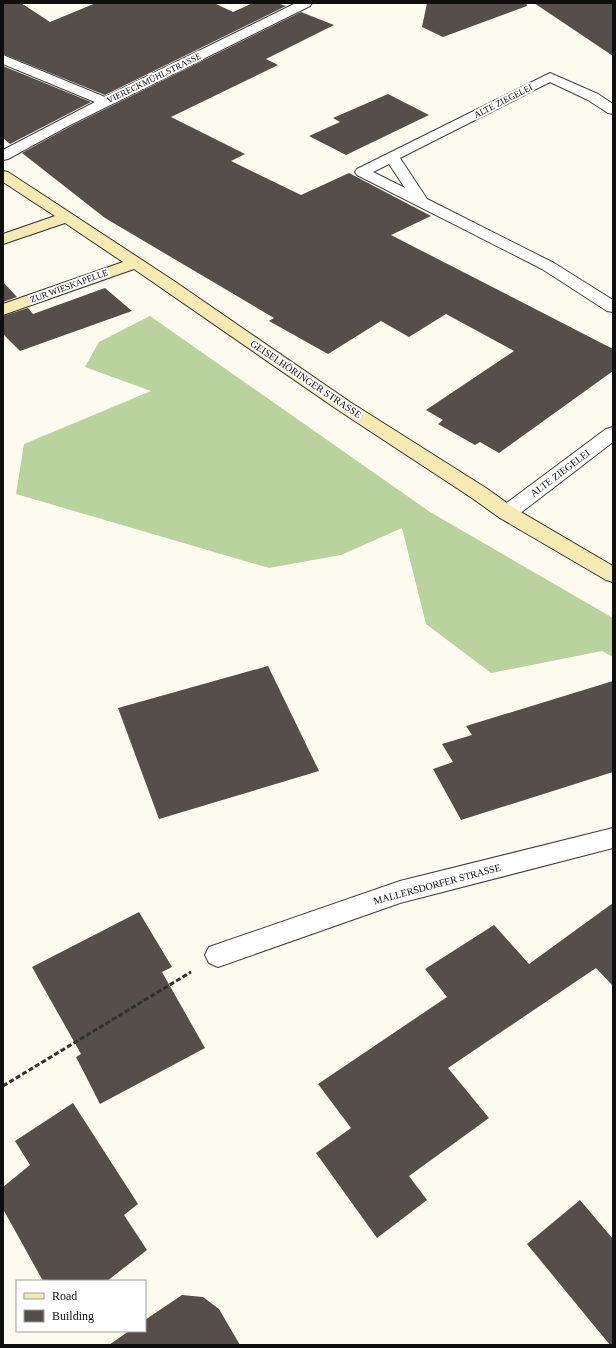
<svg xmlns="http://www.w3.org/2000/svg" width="616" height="1348" viewBox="0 0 616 1348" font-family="Georgia,serif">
<rect width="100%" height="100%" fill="#fdfaf0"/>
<polygon fill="#bad39e" points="150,316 430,512 613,618 613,657 602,651 491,673 426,624 402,528 341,555 269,568 16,494 24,444 151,391 85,367 99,342"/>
<g fill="#554e4b">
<polygon points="3,3 21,3 50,22 96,3 214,3 233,12 253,3 277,3 286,6 105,95 3,54"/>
<polygon points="427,3 526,3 527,6 443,37 422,27"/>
<polygon points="534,3 613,3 613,56"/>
<polygon points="301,12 334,25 266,59 278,65 171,117 245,154 231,161 301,195 349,173 431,216 391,235 613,349 613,371 499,453 480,442 475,445 438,424 443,420 426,410 514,351 446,314 409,337 381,321 328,354 269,321 274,318 105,218 22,153 71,126"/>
<polygon points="3,66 91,102 10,144 3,138"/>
<polygon points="388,94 429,115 346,155 309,136 340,122 333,118"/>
<polygon points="3,282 17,297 3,302"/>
<polygon points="105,288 132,311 20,351 3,334 3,316 28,308 33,314"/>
<polygon points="268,666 319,771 159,819 118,708"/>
<polygon points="613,681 613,772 461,820 433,769 453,762 442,744 472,735 466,726"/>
<polygon points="613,903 613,986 596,968 448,1068 489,1118 409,1176 427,1200 377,1238 316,1153 351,1128 318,1084 447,997 425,969 494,925 529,964"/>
<polygon points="139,912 172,967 162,972 205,1048 100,1104 76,1057 81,1054 32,967"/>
<polygon points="73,1103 138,1204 124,1215 147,1250 107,1281 43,1281 3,1209 3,1187 30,1165 15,1141"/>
<polygon points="580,1200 613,1239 613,1345 610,1345 527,1244"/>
<polygon points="182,1295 203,1297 219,1309 240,1345 109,1345 129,1331 145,1331 145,1320"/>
</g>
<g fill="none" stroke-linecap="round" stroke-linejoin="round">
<g stroke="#414141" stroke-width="2">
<g id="street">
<polygon points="296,3 312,3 310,6 70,125 8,159 3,160 3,150 95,102 3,64 3,55 105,97"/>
<path d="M550 73 598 94 613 104V114L608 113 588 100 550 82 400 158 427 199 554 263 613 300V312L607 311 542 269 357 175 355 172 357 169ZM389 164 405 188 373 172Z"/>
<polygon points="613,427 613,442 514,518 507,520 500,518 497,513 500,508 606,429"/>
<polygon points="613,828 613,848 400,903 218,967 209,963 205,955 209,947 400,881"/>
</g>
</g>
<g stroke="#303030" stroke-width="2">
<polygon id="secondary" points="3,171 8,172 174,281 350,402 486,488 514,508 613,566 613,582 606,580 500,518 472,498 338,410 134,269 3,315 3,304 123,262 65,223 3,244 3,234 55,216 3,182"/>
</g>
<polyline stroke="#303030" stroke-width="3" stroke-dasharray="5 2.5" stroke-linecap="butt" points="3,1086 191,972"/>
<use href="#street" fill="#fff" fill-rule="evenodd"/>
<use href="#secondary" fill="#f6eab3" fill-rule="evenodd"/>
</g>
<g text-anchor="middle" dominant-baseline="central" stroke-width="4" stroke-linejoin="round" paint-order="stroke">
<g font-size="9" fill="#0e0e0e" stroke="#fff">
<text transform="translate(154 78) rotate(-26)">VIERECKMÜHLSTRASSE</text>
<text transform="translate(503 101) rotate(-27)">ALTE ZIEGELEI</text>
<text transform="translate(69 286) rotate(-20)">ZUR WIESKAPELLE</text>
</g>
<g font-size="10" fill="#0e0e0e" stroke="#fff">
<text transform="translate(306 379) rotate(34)">GEISELHÖRINGER STRASSE</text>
<text transform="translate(560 473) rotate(-37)">ALTE ZIEGELEI</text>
<text transform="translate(437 884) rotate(-15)">MALLERSDORFER STRASSE</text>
</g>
</g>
<rect width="616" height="1348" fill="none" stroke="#0e0e0e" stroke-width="8"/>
<rect x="16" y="1280" width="130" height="52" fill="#ffffff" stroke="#9f9f9f"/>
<rect x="24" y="1293" width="20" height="6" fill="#f6eab3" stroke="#9f9f9f"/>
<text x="52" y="1300" font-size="12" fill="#0e0e0e">Road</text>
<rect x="24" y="1310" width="20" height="12" fill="#554e4b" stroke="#9f9f9f"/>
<text x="52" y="1320" font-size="12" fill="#0e0e0e">Building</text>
</svg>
